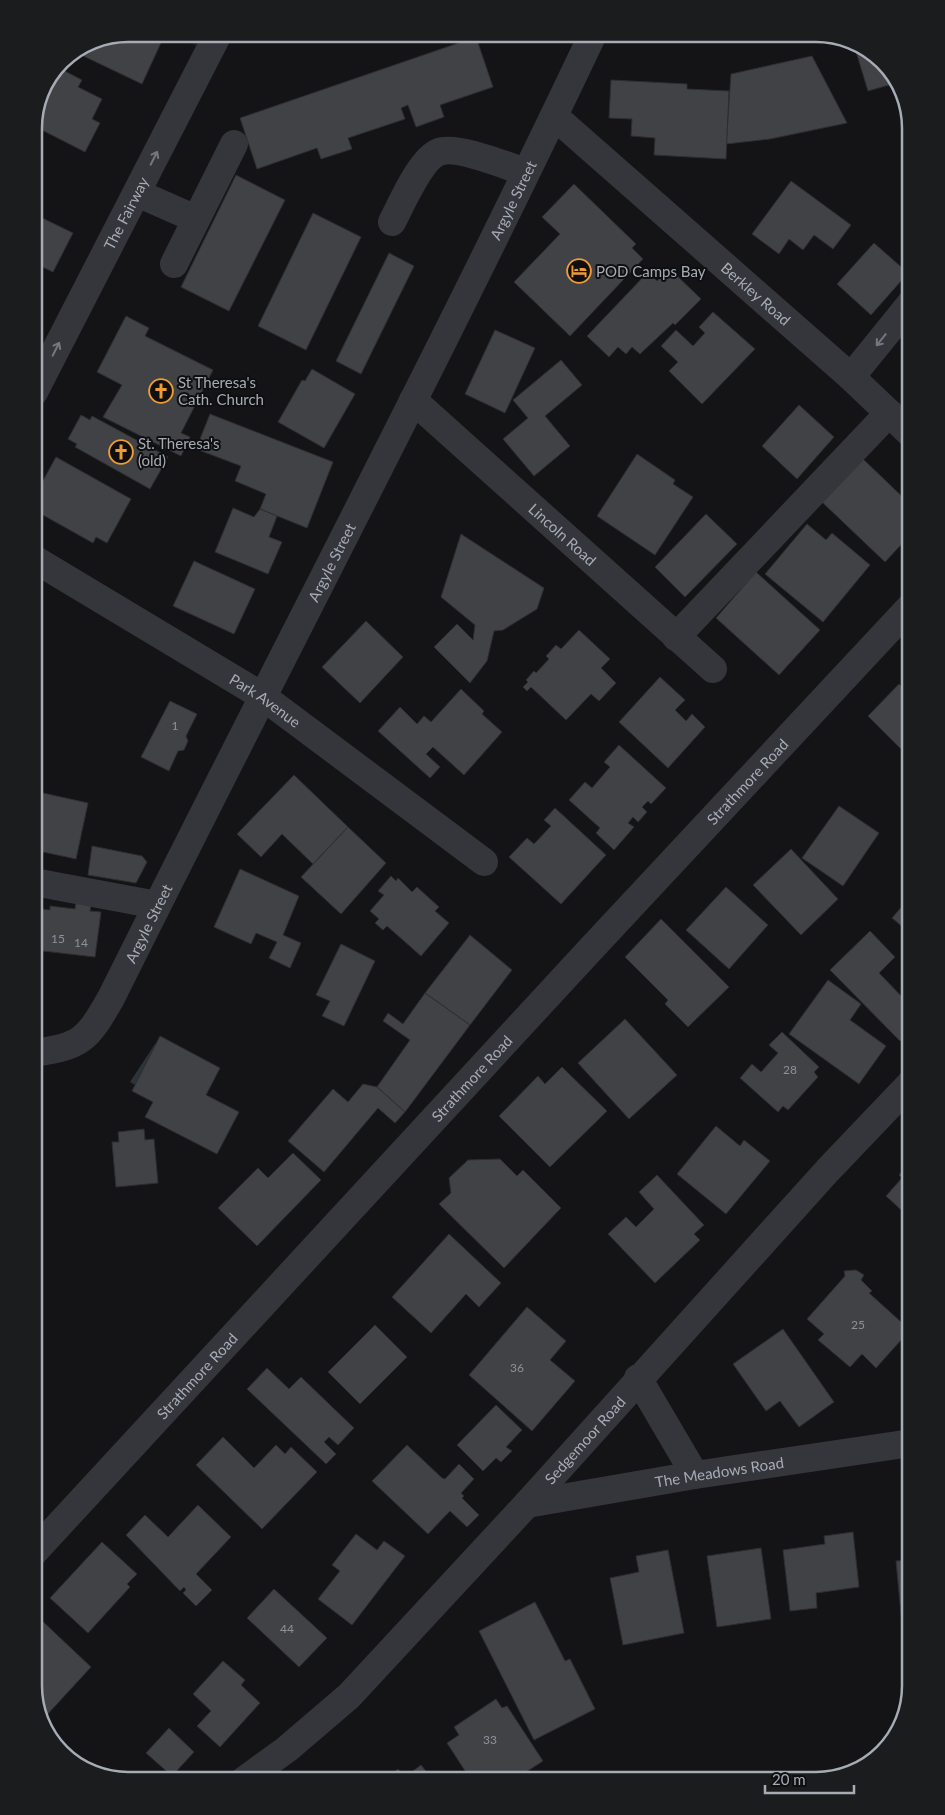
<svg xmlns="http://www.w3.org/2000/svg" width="945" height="1815" viewBox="0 0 945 1815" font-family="Lato,sans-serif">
<rect width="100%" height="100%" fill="#141416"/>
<polygon fill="#202023" points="172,34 218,34 209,52"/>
<polygon fill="#2a3439" points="155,1044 160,1048 135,1085 130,1082"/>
<g fill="#404246" stroke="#2e2e32">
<polygon points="128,34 165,34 142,84 75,52 93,41"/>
<polygon points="476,37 493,87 440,105 444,117 416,127 408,105 401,108 405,119 348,138 352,149 321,159 317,148 257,169 240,118"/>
<polygon points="854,45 869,50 896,83 868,91"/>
<polygon points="812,56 847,123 770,139 726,144 731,74"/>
<polygon points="59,68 82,80 78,87 102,99 92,119 100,123 85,152 34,126"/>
<polygon points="611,80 687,84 687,89 729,91 726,159 654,155 655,138 631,136 632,119 609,118"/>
<polygon points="236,175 285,200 229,311 181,287"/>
<polygon points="791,181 851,225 833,249 814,235 803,250 789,239 779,254 752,234"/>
<polygon points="574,184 636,244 632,248 643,259 570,336 514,282 560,234 542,217"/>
<polygon points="313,213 361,237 306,350 258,326"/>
<polygon points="34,214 73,233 53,272 34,263"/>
<polygon points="874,243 908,273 871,315 837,284"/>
<polygon points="389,253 414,266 361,374 336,361"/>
<polygon points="670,269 701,299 675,325 673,323 640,354 632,347 626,354 618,347 609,357 587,336 648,272 657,281"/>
<polygon points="713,312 755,349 702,404 669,371 678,362 661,346 676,330 693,346 705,333 699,327"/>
<polygon points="126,316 149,328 145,336 213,370 181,433 190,437 181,456 103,417 122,385 97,372"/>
<polygon points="495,330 535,348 505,413 465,394"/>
<polygon points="561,360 582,385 545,416 570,446 534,476 503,439 528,418 513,400"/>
<polygon points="312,369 355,394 324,448 278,422 302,380 305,381"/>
<polygon points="799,405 834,437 797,479 762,446"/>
<polygon points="210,414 333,462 307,528 260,509 266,494 235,481 241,466 196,449"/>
<polygon points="81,415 90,420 92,416 168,457 150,489 75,447 77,444 68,439"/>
<polygon points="637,454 675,480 673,484 693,497 655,555 597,516"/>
<polygon points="56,457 131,499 107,543 96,537 93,543 34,510 34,497"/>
<polygon points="863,459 911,505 911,534 885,562 822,502"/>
<polygon points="233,508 254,517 260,509 277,516 269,537 282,542 268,574 215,552"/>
<polygon points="706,514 737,544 685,597 655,567"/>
<polygon points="807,524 826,540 832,533 870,565 823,622 765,574"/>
<polygon points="461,534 544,588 537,609 503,630 494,631 487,661 470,683 434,647 457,624 473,640 475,625 441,597"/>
<polygon points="194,561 255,589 234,634 173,606"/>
<polygon points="756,572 820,630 779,675 716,618"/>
<polygon points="366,621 403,657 360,703 322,667"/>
<polygon points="579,630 610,659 601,668 616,683 599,701 591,694 566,720 531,687 527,691 523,687 528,682 526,680 534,671 536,673 549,659 546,656 556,645 561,649"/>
<polygon points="660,677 685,700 675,710 686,721 692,714 705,727 668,768 619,722"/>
<polygon points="899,684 911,696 911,759 868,716"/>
<polygon points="461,689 484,711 482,714 502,732 464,775 433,747 426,754 440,767 430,778 378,731 400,707 417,724 424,716 431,722"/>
<polygon points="170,701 197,714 186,736 188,741 184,750 178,751 169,771 141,757"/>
<polygon points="619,745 666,788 651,804 648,801 642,807 647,812 638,822 633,817 628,823 634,827 614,850 596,833 600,828 569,800 585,782 592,788 610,767 604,762"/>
<polygon points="294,775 348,827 313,864 282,834 261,857 237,834"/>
<polygon points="34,791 88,803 76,859 34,850"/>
<polygon points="839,806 879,833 843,886 802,858"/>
<polygon points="555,808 606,855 561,904 509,857 527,838 534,844 551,826 544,820"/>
<polygon points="348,827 386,863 341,914 301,877"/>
<polygon points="92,846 142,856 147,862 136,883 88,875"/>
<polygon points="791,849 838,899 801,935 753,885"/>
<polygon points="240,869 299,896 283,935 301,943 290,968 269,958 277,942 256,933 251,944 214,927"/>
<polygon points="391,876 396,881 398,878 412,892 417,887 439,907 435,911 449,923 421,956 387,926 383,930 375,923 379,919 370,911 384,895 378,891"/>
<polygon points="726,887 768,925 729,969 686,930"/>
<polygon points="911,896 911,934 892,918"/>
<polygon points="76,903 91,905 90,911 101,912 95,957 43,951 42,961 34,960 34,908 50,910 50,906 75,909"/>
<polygon points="661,919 729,987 688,1027 665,1004 668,1000 625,957"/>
<polygon points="870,931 895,957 879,973 907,1002 911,998 911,1030 900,1041 830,970"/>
<polygon points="470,935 512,970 470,1025 425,993"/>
<polygon points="341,944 375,961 344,1026 322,1016 330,1001 316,995"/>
<polygon points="828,980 861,1004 850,1020 886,1046 859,1084 789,1034"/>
<polygon points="425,993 470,1025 405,1112 377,1087 410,1040 383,1021 388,1013 403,1024"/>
<polygon points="625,1019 677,1075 629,1119 578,1063"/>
<polygon points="782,1032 819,1067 814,1072 818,1077 788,1110 783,1106 778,1112 740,1078 752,1064 761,1072 778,1053 769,1045"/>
<polygon points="160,1036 220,1068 206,1095 239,1112 217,1154 145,1117 153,1102 132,1091"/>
<polygon points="562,1067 607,1111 550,1167 499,1116 538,1076 545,1084"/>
<polygon points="363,1084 377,1087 405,1112 395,1123 378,1108 324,1172 288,1141 333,1089 348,1102"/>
<polygon points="716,1126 740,1146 744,1140 770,1161 726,1214 677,1174"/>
<polygon points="144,1129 145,1140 154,1139 158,1183 116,1187 112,1142 119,1142 118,1132"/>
<polygon points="293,1153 321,1180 257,1246 218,1208 258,1168 268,1178"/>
<polygon points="500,1159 517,1176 523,1170 561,1208 504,1268 439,1204 451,1193 449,1178 468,1160"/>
<polygon points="911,1160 911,1219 886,1196 902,1178 899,1175"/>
<polygon points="657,1175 704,1225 694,1234 700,1240 655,1283 608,1234 626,1217 636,1227 654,1209 639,1192"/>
<polygon points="449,1234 501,1283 479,1307 466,1294 431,1333 392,1297"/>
<polygon points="856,1270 864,1275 861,1280 872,1291 869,1293 910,1330 876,1368 862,1354 850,1367 818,1340 824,1334 807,1319 845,1276 844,1271"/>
<polygon points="527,1307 566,1341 550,1360 575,1381 532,1431 469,1375"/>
<polygon points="375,1325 407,1357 360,1404 328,1372"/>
<polygon points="783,1329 834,1402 799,1427 780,1401 766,1411 733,1364"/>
<polygon points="267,1368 289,1389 301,1377 354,1428 338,1445 329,1437 324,1442 336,1454 326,1464 247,1389"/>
<polygon points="496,1405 522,1430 506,1447 512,1451 501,1462 496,1458 483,1471 457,1445"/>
<polygon points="223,1437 254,1468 276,1445 285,1454 291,1447 317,1472 262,1529 196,1465"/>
<polygon points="407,1445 442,1478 445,1479 459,1464 474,1479 461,1493 464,1496 462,1498 479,1515 467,1527 450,1511 428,1534 372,1481"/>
<polygon points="198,1505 231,1537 196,1574 212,1590 196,1606 183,1593 186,1590 184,1587 180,1591 126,1535 145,1515 168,1537"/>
<polygon points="853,1532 859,1587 816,1593 817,1608 790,1611 783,1550 825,1544 824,1536"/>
<polygon points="356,1534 377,1550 384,1541 405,1556 352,1625 318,1599 340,1571 332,1565"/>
<polygon points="911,1539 911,1623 902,1624 896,1561 909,1560 907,1540"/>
<polygon points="102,1542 137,1574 127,1584 130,1587 88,1633 50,1598"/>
<polygon points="761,1548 771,1619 717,1627 707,1556"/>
<polygon points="668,1550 684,1633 623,1645 610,1578 639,1572 636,1556"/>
<polygon points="274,1589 327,1638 299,1667 247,1618"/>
<polygon points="535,1602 565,1661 570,1659 595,1709 534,1740 479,1631"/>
<polygon points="37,1616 91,1667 45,1717 38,1710 34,1686 34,1619"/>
<polygon points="223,1661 245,1680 241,1685 260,1703 220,1747 197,1726 211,1711 193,1694"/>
<polygon points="496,1699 502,1708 507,1706 543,1761 512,1781 483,1781 479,1775 471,1780 447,1743 459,1735 454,1727"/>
<polygon points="169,1728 194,1752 172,1776 146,1753"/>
<polygon points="421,1765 434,1781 383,1781 398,1769 405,1777"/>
</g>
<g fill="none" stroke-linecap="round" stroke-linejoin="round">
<g stroke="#35363b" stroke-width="28">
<path id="s1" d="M554 116 851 377 911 434"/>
<polyline points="137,193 196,219"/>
<path d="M392 222C401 205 421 158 439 152 456 145 507 166 525 172"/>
<polyline points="174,264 234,144"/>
<polyline points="851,377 911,303"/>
<path id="s2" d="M34 392 218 34"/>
<path id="s3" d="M413 400 713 669"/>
<path id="s4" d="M34 559 262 696 484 862"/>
<polyline points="676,637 889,413"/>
<polyline points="34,882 157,905"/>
<path id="s5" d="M34 1053C82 1046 87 1040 111 998 271 676 439 359 593 34"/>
<polyline points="638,1378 695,1475"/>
<path id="s6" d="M527 1504 695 1475 911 1443"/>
<path id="s7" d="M34 1552 589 951 911 606"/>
<path id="s8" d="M243 1781 287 1749 349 1696 527 1504 828 1170 911 1083"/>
</g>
</g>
<defs><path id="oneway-shaft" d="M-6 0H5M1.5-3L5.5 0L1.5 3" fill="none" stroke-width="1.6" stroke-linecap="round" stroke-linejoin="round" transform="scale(1.25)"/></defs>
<g stroke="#73777f">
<use href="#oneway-shaft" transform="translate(154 158) rotate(-63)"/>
<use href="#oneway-shaft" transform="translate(881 340) rotate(129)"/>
<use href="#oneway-shaft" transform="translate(56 349) rotate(-63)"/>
</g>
<defs>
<g id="hotel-ring" transform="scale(1.25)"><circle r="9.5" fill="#0f0f11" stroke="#ee9c34" stroke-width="1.5"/><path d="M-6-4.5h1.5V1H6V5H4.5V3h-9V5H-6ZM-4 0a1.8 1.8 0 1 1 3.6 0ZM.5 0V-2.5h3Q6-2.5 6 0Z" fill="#ee9c34"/></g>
<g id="church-ring" transform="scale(1.25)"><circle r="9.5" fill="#0f0f11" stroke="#ee9c34" stroke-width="1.5"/><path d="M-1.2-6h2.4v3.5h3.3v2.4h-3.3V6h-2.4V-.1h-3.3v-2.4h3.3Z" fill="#ee9c34"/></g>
</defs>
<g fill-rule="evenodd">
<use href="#hotel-ring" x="579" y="271"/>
<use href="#church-ring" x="161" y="391"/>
<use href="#church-ring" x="121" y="452"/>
</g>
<g text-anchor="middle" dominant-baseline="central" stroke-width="4" stroke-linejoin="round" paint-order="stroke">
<g font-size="12" fill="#8c929a">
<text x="175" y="725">1</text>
<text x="58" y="938">15</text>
<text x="81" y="942">14</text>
<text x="790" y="1069">28</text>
<text x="858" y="1324">25</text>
<text x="517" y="1367">36</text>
<text x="287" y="1628">44</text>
<text x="490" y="1739">33</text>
</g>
<g font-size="15" fill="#a6acb6" stroke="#0f0f11">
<text stroke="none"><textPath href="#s5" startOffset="994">Argyle Street</textPath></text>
<text stroke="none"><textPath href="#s2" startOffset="201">The Fairway</textPath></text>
<text stroke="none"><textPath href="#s1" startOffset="269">Berkley Road</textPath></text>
<text stroke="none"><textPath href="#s3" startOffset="201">Lincoln Road</textPath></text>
<text stroke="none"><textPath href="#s5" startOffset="589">Argyle Street</textPath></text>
<text stroke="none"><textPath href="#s4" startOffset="271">Park Avenue</textPath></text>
<text stroke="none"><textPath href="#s7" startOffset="1050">Strathmore Road</textPath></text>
<text stroke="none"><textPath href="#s5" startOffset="184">Argyle Street</textPath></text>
<text stroke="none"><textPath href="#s7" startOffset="645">Strathmore Road</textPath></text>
<text stroke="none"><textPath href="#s7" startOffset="240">Strathmore Road</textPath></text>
<text stroke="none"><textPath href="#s8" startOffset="484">Sedgemoor Road</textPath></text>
<text stroke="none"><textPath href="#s6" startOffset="195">The Meadows Road</textPath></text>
</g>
<g font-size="15" fill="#a6acb6" stroke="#0f0f11" text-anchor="start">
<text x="596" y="271">POD Camps Bay</text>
<text x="178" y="382">St Theresa's<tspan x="178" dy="17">Cath. Church</tspan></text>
<text x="138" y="443">St. Theresa's<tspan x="138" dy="17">(old)</tspan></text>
</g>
</g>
<path d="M0 0H945V1815H0ZM128 42H816A86 86 0 0 1 902 128V1686A86 86 0 0 1 816 1772H128A86 86 0 0 1 42 1686V128A86 86 0 0 1 128 42Z" fill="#1b1c1e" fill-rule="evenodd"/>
<path fill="none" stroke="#a6acb6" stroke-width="2.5" d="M128 42H816A86 86 0 0 1 902 128V1686A86 86 0 0 1 816 1772H128A86 86 0 0 1 42 1686V128A86 86 0 0 1 128 42Z"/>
<path d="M765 1785v8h89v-8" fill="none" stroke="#a6acb6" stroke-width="2.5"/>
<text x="772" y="1785" font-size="15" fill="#a6acb6" stroke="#0f0f11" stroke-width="4" paint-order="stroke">20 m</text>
</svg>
